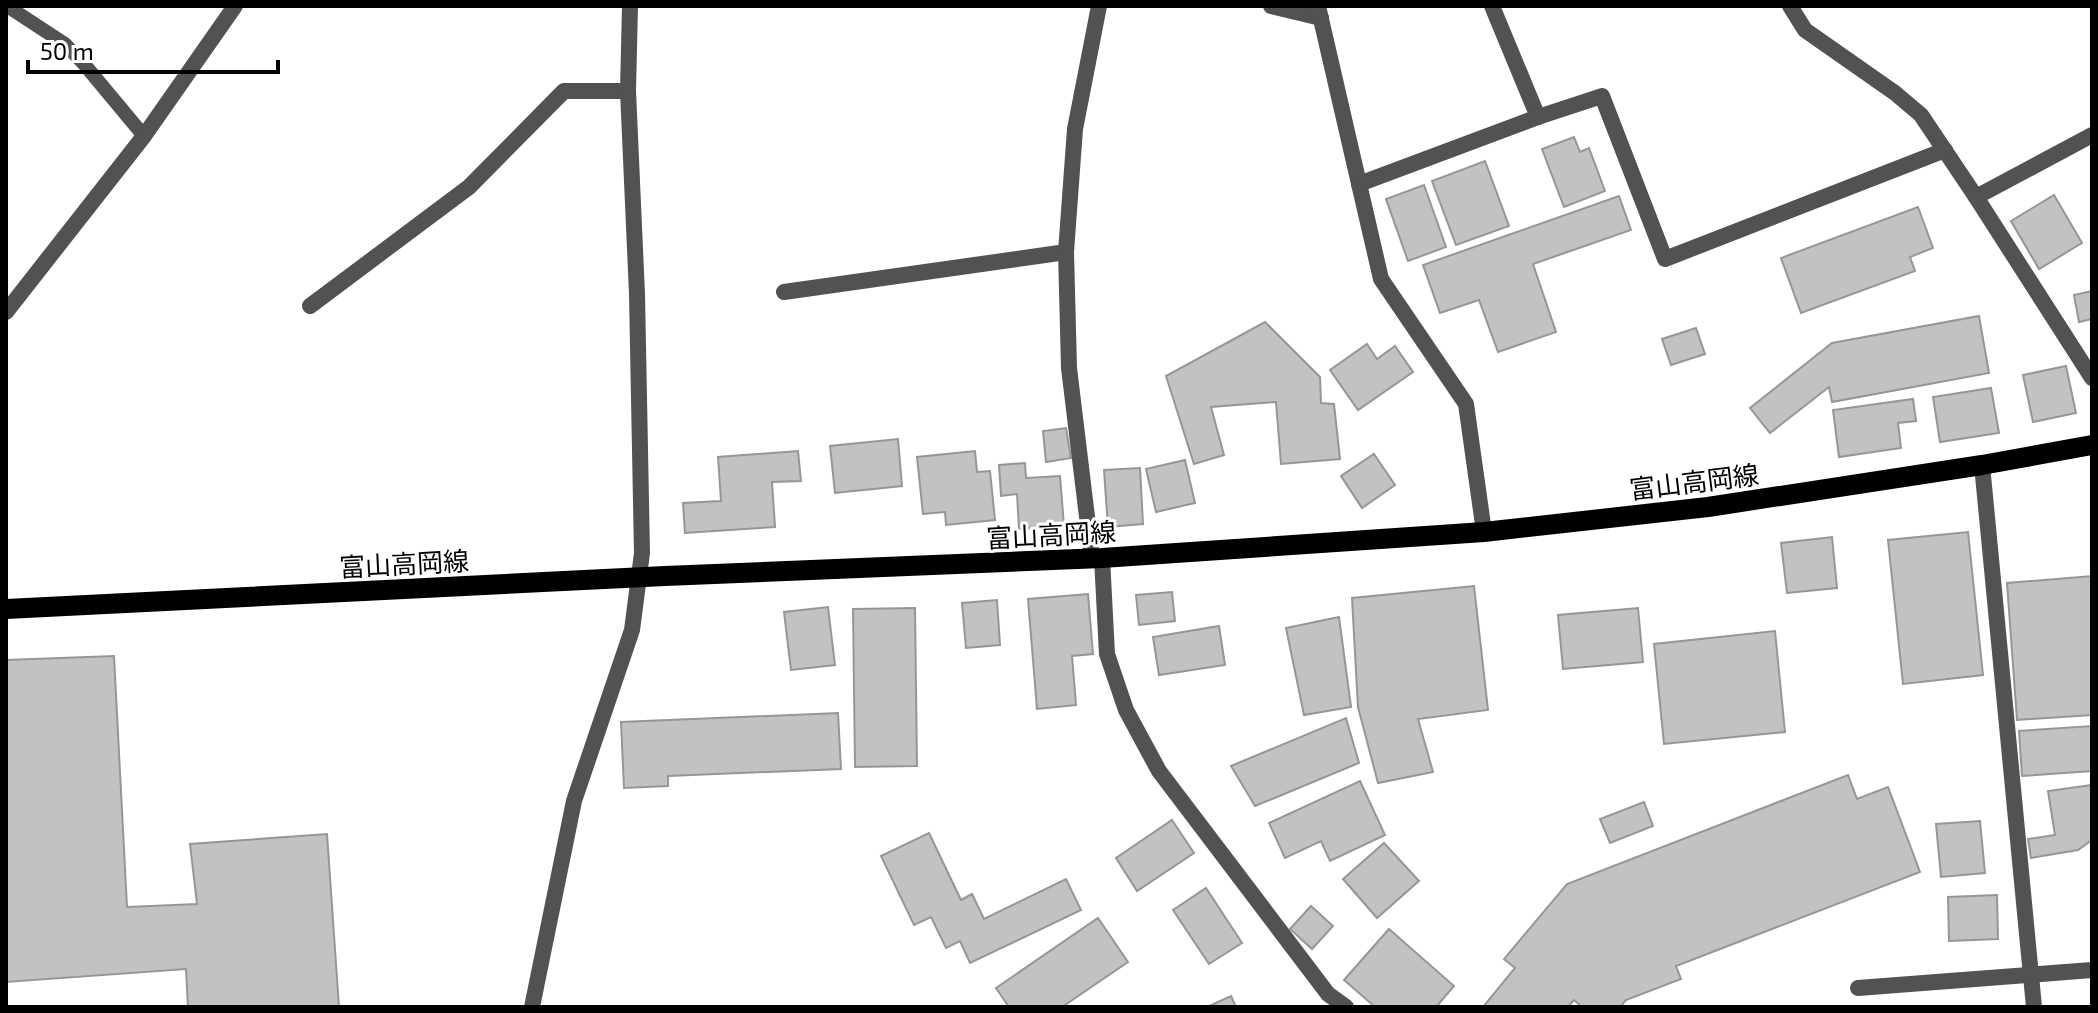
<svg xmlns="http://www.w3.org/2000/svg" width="2098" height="1013" viewBox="0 0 2098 1013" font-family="'Exo 2','Noto Sans JP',sans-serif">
<rect width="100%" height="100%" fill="#fff"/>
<g fill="#c2c2c2" stroke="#969696" stroke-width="2">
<polygon points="1574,137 1580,152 1589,148 1605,191 1564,207 1542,149"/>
<polygon points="1485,161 1509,226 1456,245 1432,181"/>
<polygon points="1424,185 1446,247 1408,261 1386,199"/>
<polygon points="2054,195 2082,243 2039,269 2011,221"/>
<polygon points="1619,196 1631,230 1533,264 1556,332 1498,352 1479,300 1440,313 1423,265"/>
<polygon points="1918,207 1933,248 1910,257 1915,271 1801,313 1781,258"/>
<polygon points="2092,291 2092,319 2079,322 2074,295"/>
<polygon points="1979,316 1989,373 1832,402 1829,387 1770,433 1750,408 1832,343"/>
<polygon points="1265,322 1320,377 1321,403 1334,404 1340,459 1281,464 1276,402 1211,407 1224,455 1194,464 1166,376"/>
<polygon points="1696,328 1705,354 1671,365 1662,339"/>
<polygon points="1367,344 1377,359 1395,346 1413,372 1358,410 1330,370"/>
<polygon points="2066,366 2076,413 2033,422 2023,375"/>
<polygon points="1991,388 1999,433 1940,442 1933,397"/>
<polygon points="1913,399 1916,421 1898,423 1901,448 1839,457 1833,410"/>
<polygon points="1066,428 1071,458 1046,462 1043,431"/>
<polygon points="898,439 902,486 835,493 830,446"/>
<polygon points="798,451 801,481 772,482 775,527 685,533 683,503 721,501 718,457"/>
<polygon points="975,451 977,472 990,471 995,520 946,525 945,512 923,514 917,457"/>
<polygon points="1374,454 1395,485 1362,508 1341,476"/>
<polygon points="1185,460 1195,503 1156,512 1146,469"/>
<polygon points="1025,463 1026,478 1060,476 1064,526 1019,529 1017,494 1001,496 999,465"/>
<polygon points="1140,468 1143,524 1108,527 1104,470"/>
<polygon points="1968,532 1983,675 1903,684 1888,540"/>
<polygon points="1832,537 1837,588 1787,593 1781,543"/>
<polygon points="2092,576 2092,715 2017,720 2007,583"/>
<polygon points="1474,586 1488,710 1418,719 1433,772 1378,783 1358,707 1352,598"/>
<polygon points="1172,592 1175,621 1139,625 1136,595"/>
<polygon points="1088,594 1093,654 1072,656 1076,705 1037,709 1028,599"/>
<polygon points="997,600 1000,645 966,648 962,603"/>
<polygon points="828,607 835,665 791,670 784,612"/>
<polygon points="915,608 917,766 855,767 853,609"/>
<polygon points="1638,608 1643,662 1563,669 1558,615"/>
<polygon points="1339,617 1351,707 1304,715 1286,628"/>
<polygon points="1219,626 1225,665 1159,675 1153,637"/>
<polygon points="1775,631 1785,732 1664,744 1654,644"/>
<polygon points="114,656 127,907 197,904 190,844 327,834 339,1007 188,1007 186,969 6,982 6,660"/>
<polygon points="838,713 841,769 668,776 668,786 624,788 621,722"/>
<polygon points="1346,718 1359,763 1255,806 1231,766"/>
<polygon points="2092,726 2092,771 2022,776 2019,731"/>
<polygon points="1848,775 1857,799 1888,787 1920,872 1676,966 1681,979 1626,1000 1620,1007 1582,1007 1574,1000 1568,1007 1483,1007 1515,968 1504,959 1567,884"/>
<polygon points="1360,781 1385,835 1330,861 1321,841 1285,858 1269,823"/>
<polygon points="2092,785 2092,840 2078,850 2031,858 2028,839 2055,835 2048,791"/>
<polygon points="1644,802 1653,826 1610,843 1600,819"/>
<polygon points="1172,820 1194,853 1137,891 1116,858"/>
<polygon points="1980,821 1985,873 1941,877 1936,824"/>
<polygon points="929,833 961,900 972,894 984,919 1066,879 1081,910 970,963 960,941 946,948 931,917 914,925 881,856"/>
<polygon points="1384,843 1419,881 1377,918 1343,879"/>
<polygon points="1206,888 1242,943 1209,964 1173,910"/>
<polygon points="1997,895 1998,939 1949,941 1948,897"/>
<polygon points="1311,906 1333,926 1312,949 1290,929"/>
<polygon points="1098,918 1128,962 1062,1007 1009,1007 996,988"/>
<polygon points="1389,929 1454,986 1436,1007 1375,1007 1344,980"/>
<polygon points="1231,996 1236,1007 1207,1007"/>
</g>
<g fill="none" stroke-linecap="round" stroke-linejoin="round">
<polyline stroke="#525252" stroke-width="14" points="7,6 65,44 84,64 144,136"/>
<g stroke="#525252" stroke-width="16">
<polyline points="1271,6 1321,18"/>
<polyline points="1318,6 1381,279 1466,404 1484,532"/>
<polyline points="1492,6 1538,117"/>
<polyline points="1790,6 1805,30 1895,93 1921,115 1976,197 2092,378"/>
<polyline points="1359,184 1538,117 1602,96 1665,259 1945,150"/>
<polyline points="1976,197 2092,135"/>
<polyline points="784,292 1066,252"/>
<polyline points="310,306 469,187 564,91 628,91"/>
<polyline points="6,312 144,136 235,6"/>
<polyline points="1982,465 2034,1007"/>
<polyline points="1092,558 1069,368 1066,252 1075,129 1099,6"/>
<polyline points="1102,558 1107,654 1126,710 1159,771 1328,994 1346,1007"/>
<polyline points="1858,988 2092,970"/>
<polyline points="532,1007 574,801 632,630 642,553 637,294 628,91 630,6"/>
</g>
<polyline stroke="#000" stroke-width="20" points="6,609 665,576 1102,558 1484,532 1708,507 1982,465 2092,445"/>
</g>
<g text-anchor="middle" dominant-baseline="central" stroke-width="6" stroke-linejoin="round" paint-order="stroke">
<g font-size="26" fill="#000" stroke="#fff">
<text transform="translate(1694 481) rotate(-7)">富山高岡線</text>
<text transform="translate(1051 534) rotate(-3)">富山高岡線</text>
<text transform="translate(404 563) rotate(-3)">富山高岡線</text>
</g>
</g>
<rect width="2098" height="1013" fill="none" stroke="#000000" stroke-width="16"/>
<path d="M28 60v12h250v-12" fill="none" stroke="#000000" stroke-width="4"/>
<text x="40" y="60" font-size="24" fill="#000000" stroke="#ffffff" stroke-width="6" paint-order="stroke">50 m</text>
</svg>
